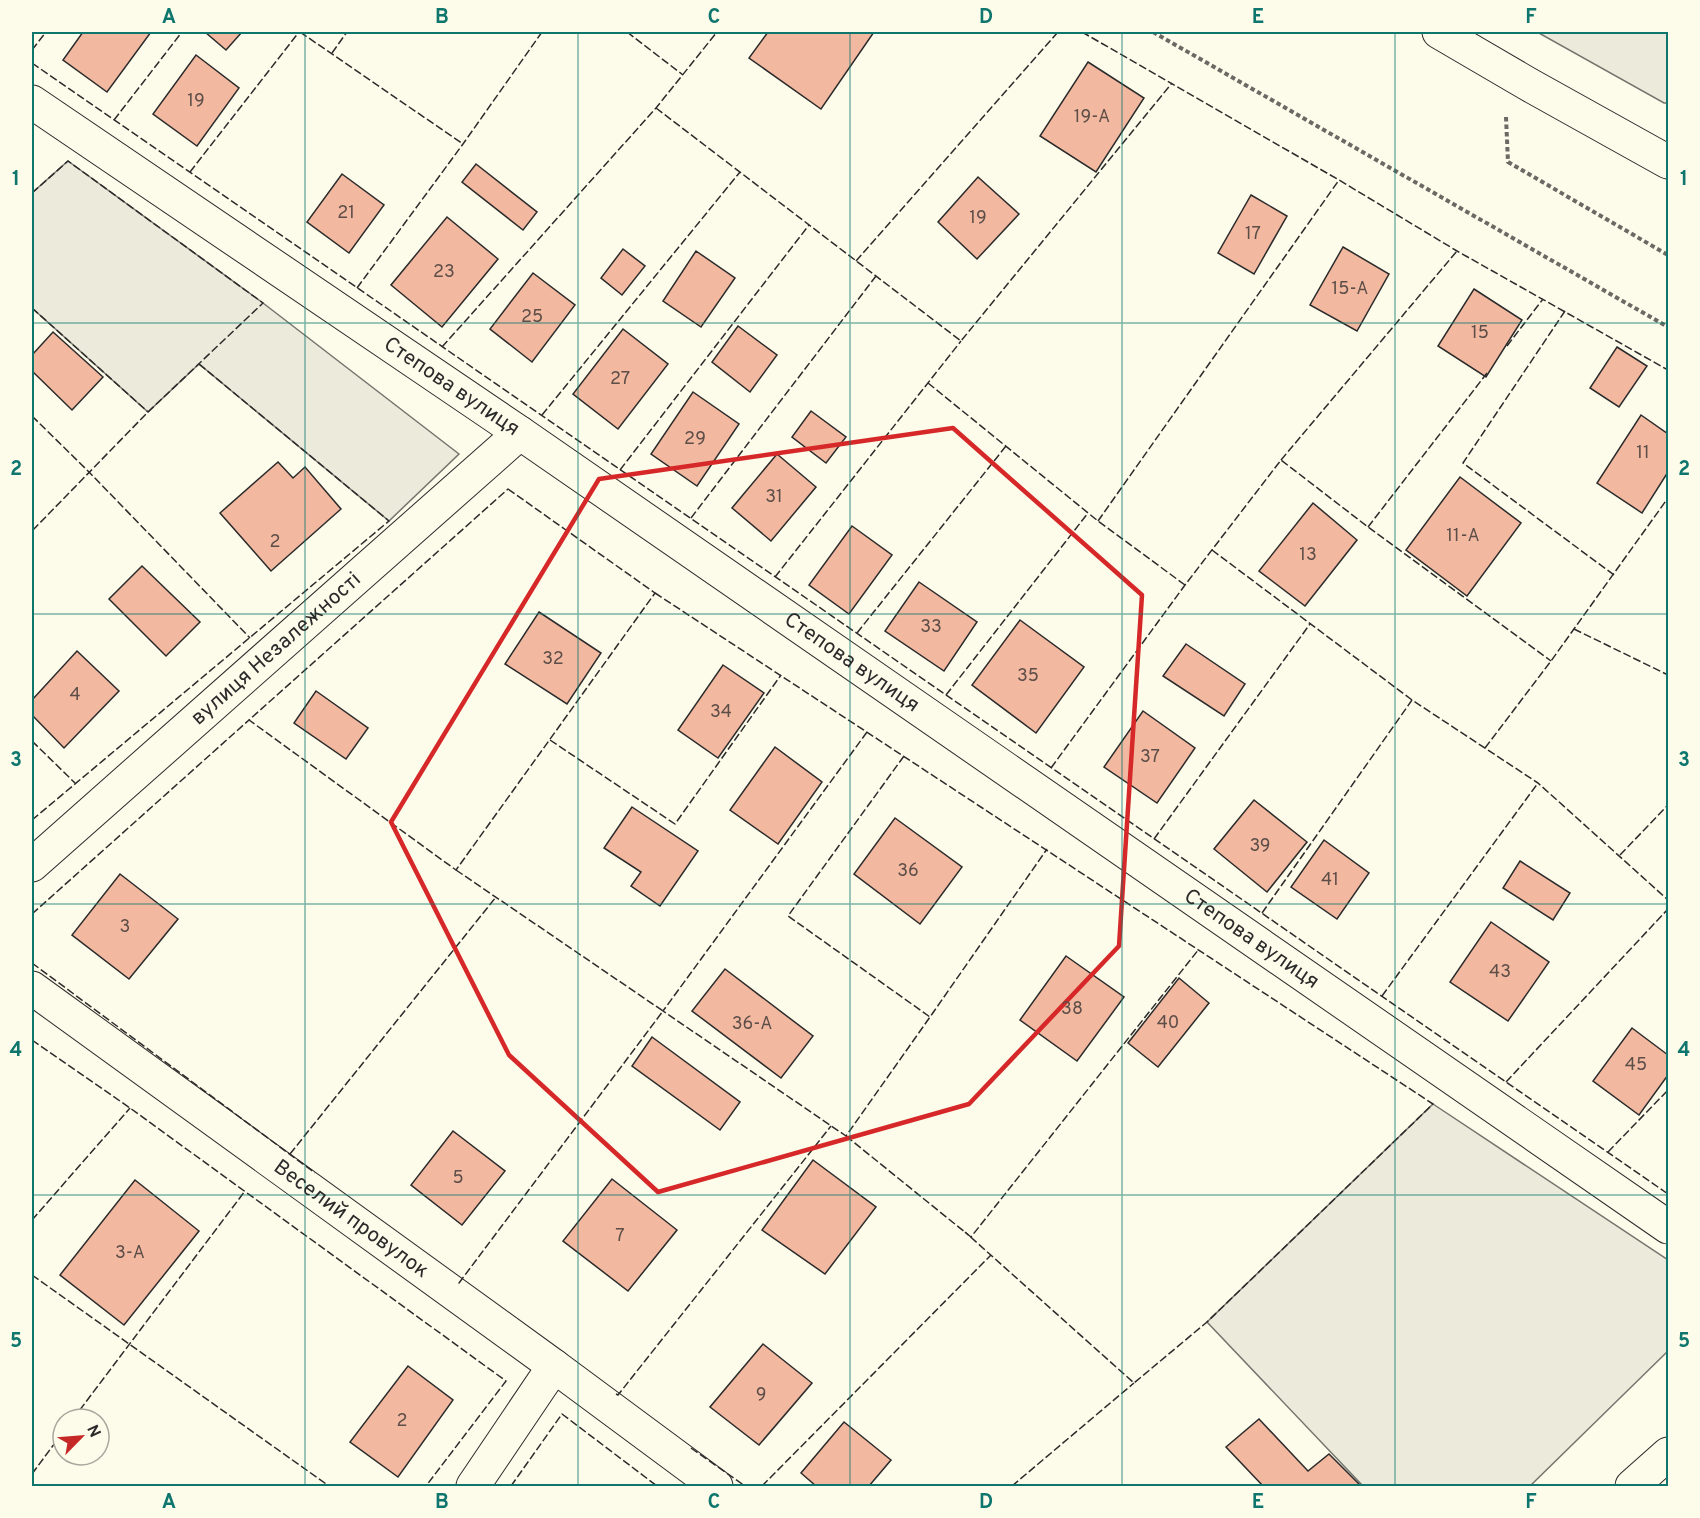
<svg xmlns="http://www.w3.org/2000/svg" width="1700" height="1518" viewBox="0 0 1700 1518" font-family="Overpass,sans-serif">
<rect width="100%" height="100%" fill="#fdfbea"/>
<g fill="#ecebdb" stroke="#74746e" stroke-width="1.5">
<polygon points="1537,32 1668,32 1668,103 1664,103"/>
<polygon points="68,161 263,303 459,454 389,521 199,364 148,412 32,308 32,193"/>
<polygon points="1433,1104 1668,1260 1668,1351 1530,1486 1363,1486 1207,1322"/>
</g>
<g fill="#f2b8a0" stroke="#2b2b2b" stroke-width="1.5">
<polygon points="83,32 151,32 107,92 63,60"/>
<polygon points="205,32 242,32 226,50"/>
<polygon points="768,32 874,32 821,109 749,58"/>
<polygon points="196,55 239,88 197,146 153,114"/>
<polygon points="1088,62 1144,98 1096,172 1040,136"/>
<polygon points="476,164 537,212 523,230 462,182"/>
<polygon points="342,174 384,205 349,253 307,222"/>
<polygon points="978,177 1019,214 977,259 938,222"/>
<polygon points="1251,195 1287,216 1254,274 1218,253"/>
<polygon points="447,217 498,259 442,327 391,285"/>
<polygon points="1343,247 1389,274 1357,331 1310,305"/>
<polygon points="623,249 645,266 622,295 601,278"/>
<polygon points="696,251 735,278 701,327 663,301"/>
<polygon points="533,273 575,305 532,362 490,329"/>
<polygon points="1474,289 1522,320 1486,377 1438,346"/>
<polygon points="738,326 777,355 750,392 712,362"/>
<polygon points="623,329 668,364 618,429 573,394"/>
<polygon points="53,332 103,377 72,410 32,371 32,355"/>
<polygon points="1617,347 1647,366 1619,407 1590,388"/>
<polygon points="693,392 739,424 697,486 651,454"/>
<polygon points="811,411 846,437 826,463 792,437"/>
<polygon points="1641,415 1668,434 1668,472 1642,513 1597,483"/>
<polygon points="777,454 816,487 771,541 732,508"/>
<polygon points="278,462 293,478 305,467 341,509 271,571 220,513"/>
<polygon points="1460,477 1521,523 1467,596 1406,550"/>
<polygon points="1313,503 1357,540 1305,606 1259,571"/>
<polygon points="852,526 892,555 849,614 809,585"/>
<polygon points="142,566 200,622 166,656 109,599"/>
<polygon points="919,582 977,622 944,671 885,631"/>
<polygon points="539,612 601,653 567,704 505,664"/>
<polygon points="1020,620 1084,667 1036,733 972,685"/>
<polygon points="1186,644 1245,684 1224,716 1163,676"/>
<polygon points="77,651 119,691 64,748 32,715 32,700"/>
<polygon points="723,665 764,693 718,758 678,730"/>
<polygon points="316,691 368,728 346,759 294,723"/>
<polygon points="1143,711 1195,748 1157,803 1104,767"/>
<polygon points="775,747 822,782 778,844 730,810"/>
<polygon points="1254,800 1307,842 1267,892 1214,849"/>
<polygon points="632,807 698,851 660,906 631,886 641,872 604,848"/>
<polygon points="895,818 962,867 920,924 854,874"/>
<polygon points="1324,840 1369,873 1337,919 1291,887"/>
<polygon points="1520,861 1570,893 1553,920 1503,888"/>
<polygon points="120,874 178,919 129,979 72,935"/>
<polygon points="1491,922 1549,962 1508,1021 1450,982"/>
<polygon points="1066,956 1124,997 1077,1061 1020,1020"/>
<polygon points="725,969 813,1036 781,1078 692,1011"/>
<polygon points="1179,978 1209,1003 1158,1067 1128,1043"/>
<polygon points="1632,1028 1668,1055 1668,1075 1639,1115 1593,1081"/>
<polygon points="652,1037 740,1102 720,1130 632,1066"/>
<polygon points="453,1131 505,1171 462,1225 411,1185"/>
<polygon points="813,1160 876,1207 825,1274 762,1230"/>
<polygon points="612,1179 677,1230 628,1291 563,1241"/>
<polygon points="135,1180 199,1231 124,1325 60,1275"/>
<polygon points="763,1344 812,1383 759,1445 710,1407"/>
<polygon points="408,1366 453,1400 398,1477 350,1442"/>
<polygon points="1259,1419 1308,1471 1329,1454 1361,1486 1263,1486 1226,1447"/>
<polygon points="844,1422 891,1460 869,1486 816,1486 801,1473"/>
</g>
<g fill="none" stroke-linecap="round" stroke-linejoin="round">
<g stroke="#2b2b2b" stroke-width="35">
<g id="minor">
<path id="s1" d="M32 102 520 433 1668 1227"/>
<path id="s2" d="M32 865 520 433"/>
<path id="s3" d="M32 988 554 1366 473 1486"/>
<polyline points="554,1366 716,1486"/>
<polyline points="1632,1486 1668,1454"/>
</g>
</g>
<g stroke="#2b2b2b" stroke-width="35">
<polyline id="highway" points="1439,32 1528,84 1668,162"/>
</g>
<g stroke="#6a6964" stroke-width="4" stroke-dasharray="4.5 3" stroke-linecap="butt">
<polyline points="1153,32 1668,327"/>
<polyline points="1506,117 1508,162 1668,255"/>
</g>
<use href="#minor" stroke="#fdfbea" stroke-width="33"/>
<use href="#highway" stroke="#fdfbea" stroke-width="33"/>
<g stroke="#2b2b2b" stroke-width="1.5" stroke-dasharray="8 3" stroke-linecap="butt">
<polyline points="300,32 463,144"/>
<polyline points="627,32 683,75"/>
<polyline points="1082,32 1339,180 1457,251 1668,370"/>
<polyline points="32,50 46,32"/>
<polyline points="332,53 347,32"/>
<polyline points="32,63 1668,1194"/>
<polyline points="656,108 961,341 1172,83"/>
<polyline points="114,120 182,32"/>
<polyline points="190,172 299,32"/>
<polyline points="32,193 68,161 263,303 148,412 32,531"/>
<polyline points="856,261 1058,32"/>
<polyline points="357,288 463,144 542,32"/>
<polyline points="32,308 148,412"/>
<polyline points="1565,311 1463,463 1614,575"/>
<polyline points="1507,346 1543,299"/>
<polyline points="442,347 656,108 717,32"/>
<polyline points="928,383 1098,521 1185,585"/>
<polyline points="542,415 740,172"/>
<polyline points="32,416 89,472 250,638"/>
<polyline points="1281,460 1457,251"/>
<polyline points="620,470 809,225"/>
<polygon points="508,489 655,593 456,870 249,720"/>
<polyline points="691,518 876,276"/>
<polyline points="1098,521 1339,180"/>
<polyline points="1368,527 1487,373"/>
<polyline points="1212,550 1412,700 1538,783 1668,900"/>
<polyline points="775,577 961,341"/>
<polyline points="655,593 1433,1104 1207,1322 1134,1383 965,1232"/>
<polyline points="1574,629 1668,675"/>
<polyline points="857,633 1006,446"/>
<polyline points="946,695 1088,513"/>
<polyline points="867,732 663,1011 846,1136 930,1017"/>
<polyline points="550,740 675,824 781,675"/>
<polyline points="32,741 75,783"/>
<polyline points="1485,748 1551,661 1668,498"/>
<polyline points="904,756 788,916 930,1017 1047,849"/>
<polyline points="1051,768 1185,585 1281,460 1368,527 1551,661"/>
<polyline points="32,820 389,521 199,364"/>
<polyline points="1154,839 1310,624"/>
<polyline points="1620,855 1668,805"/>
<polyline points="456,870 663,1011 459,1283 458,1282"/>
<polyline points="1262,913 1412,700"/>
<polyline points="32,914 249,720"/>
<polyline points="32,963 315,1173"/>
<polyline points="1382,996 1538,783"/>
<polyline points="32,1040 130,1108 506,1381 426,1486"/>
<polyline points="1506,1082 1668,909"/>
<polyline points="846,1136 971,1237 1199,949"/>
<polyline points="1608,1152 1668,1090"/>
<polyline points="290,1154 496,897"/>
<polyline points="32,1220 130,1108"/>
<polyline points="32,1275 329,1486"/>
<polyline points="616,1394 618,1395 831,1126"/>
<polyline points="73,1419 245,1191"/>
<polyline points="691,1448 745,1486"/>
<polyline points="32,1474 63,1432"/>
<polyline points="511,1486 562,1414 657,1486"/>
<polyline points="762,1486 991,1255"/>
<polyline points="1012,1486 1134,1383"/>
</g>
</g>
<path fill="none" stroke="#d62828" stroke-width="4.5" stroke-linejoin="round" d="M953 428 1142 595 1119 946 969 1104 658 1192 509 1055 391 822 599 479Z"/>
<path fill="none" stroke="#0f766e" stroke-width="1.5" stroke-opacity="0.55" d="M305 32V1486M578 32V1486M850 32V1486M1122 32V1486M1395 32V1486M32 323H1668M32 614H1668M32 904H1668M32 1195H1668"/>
<g text-anchor="middle" dominant-baseline="central" stroke-width="4.5" stroke-linejoin="round" paint-order="stroke">
<g font-size="18" fill="#5d4e48">
<text x="196" y="101">19</text>
<text x="1092" y="117">19-А</text>
<text x="346" y="213">21</text>
<text x="978" y="218">19</text>
<text x="1253" y="234">17</text>
<text x="444" y="272">23</text>
<text x="1350" y="289">15-А</text>
<text x="532" y="317">25</text>
<text x="1480" y="333">15</text>
<text x="620" y="379">27</text>
<text x="695" y="439">29</text>
<text x="1643" y="453">11</text>
<text x="774" y="497">31</text>
<text x="1463" y="536">11-А</text>
<text x="275" y="542">2</text>
<text x="1308" y="555">13</text>
<text x="931" y="627">33</text>
<text x="553" y="659">32</text>
<text x="1028" y="676">35</text>
<text x="75" y="695">4</text>
<text x="721" y="712">34</text>
<text x="1150" y="757">37</text>
<text x="1260" y="846">39</text>
<text x="908" y="871">36</text>
<text x="1330" y="880">41</text>
<text x="125" y="927">3</text>
<text x="1500" y="972">43</text>
<text x="1072" y="1009">38</text>
<text x="1168" y="1023">40</text>
<text x="752" y="1024">36-А</text>
<text x="1636" y="1065">45</text>
<text x="458" y="1178">5</text>
<text x="620" y="1236">7</text>
<text x="130" y="1253">3-А</text>
<text x="761" y="1395">9</text>
<text x="402" y="1421">2</text>
</g>
<g font-size="21" fill="#2b2b2b" stroke="#fdfbea">
<text stroke="none"><textPath href="#s1" startOffset="507">Степова вулиця</textPath></text>
<text stroke="none"><textPath href="#s2" startOffset="326">вулиця Незалежності</textPath></text>
<text stroke="none"><textPath href="#s1" startOffset="993">Степова вулиця</textPath></text>
<text stroke="none"><textPath href="#s1" startOffset="1479">Степова вулиця</textPath></text>
<text stroke="none"><textPath href="#s3" startOffset="394">Веселий провулок</textPath></text>
</g>
</g>
<rect width="1700" height="1518" fill="none" stroke="#fdfbea" stroke-width="66"/>
<g transform="translate(81 1437) rotate(65)"><circle r="28" fill="#fdfbea" stroke="#a9a89e" stroke-width="1.5"/>
<path d="M0-4.5L10 22L0 15L-10 22Z" fill="#c62828"/>
<text y="-9" font-size="16" font-weight="bold" text-anchor="middle" fill="#2b2b2b">N</text>
</g>
<rect x="33" y="33" width="1634" height="1452" fill="none" stroke="#0f766e" stroke-width="2"/>
<g font-size="20" text-anchor="middle" font-weight="bold" fill="#0f766e">
<text x="169" y="23">A</text>
<text x="442" y="23">B</text>
<text x="714" y="23">C</text>
<text x="986" y="23">D</text>
<text x="1258" y="23">E</text>
<text x="1531" y="23">F</text>
<text x="16" y="185">1</text>
<text x="1684" y="185">1</text>
<text x="16" y="475">2</text>
<text x="1684" y="475">2</text>
<text x="16" y="766">3</text>
<text x="1684" y="766">3</text>
<text x="16" y="1056">4</text>
<text x="1684" y="1056">4</text>
<text x="16" y="1347">5</text>
<text x="1684" y="1347">5</text>
<text x="169" y="1508">A</text>
<text x="442" y="1508">B</text>
<text x="714" y="1508">C</text>
<text x="986" y="1508">D</text>
<text x="1258" y="1508">E</text>
<text x="1531" y="1508">F</text>
</g>
</svg>
